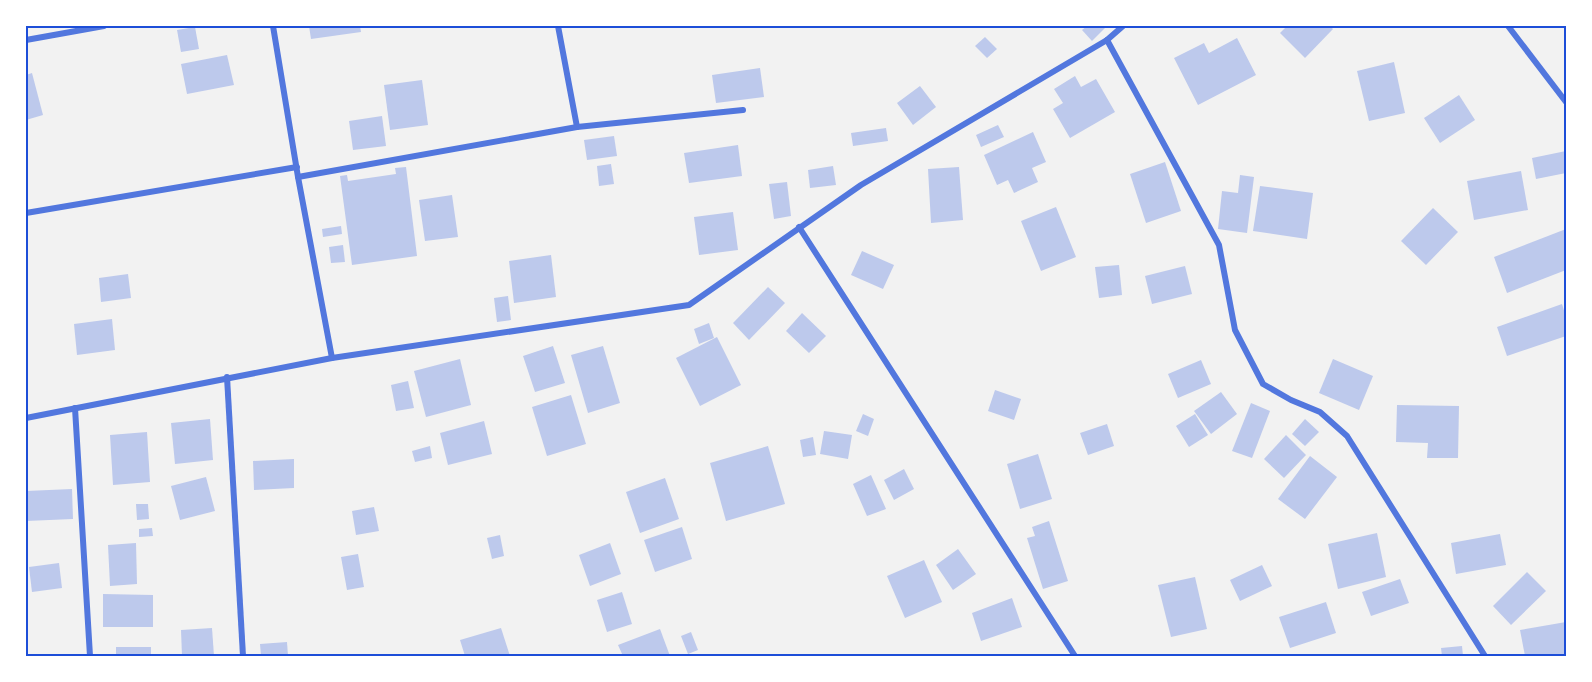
<svg xmlns="http://www.w3.org/2000/svg" width="1592" height="682" viewBox="0 0 1592 682" font-family="'Zilla Slab',serif">
<rect width="100%" height="100%" fill="#f2f2f2"/>
<g fill="#bdc9ec">
<polygon points="309,26 360,26 361,32 311,39"/>
<polygon points="1087,26 1107,26 1092,41 1082,30"/>
<polygon points="1287,26 1330,26 1333,29 1305,58 1280,33"/>
<polygon points="195,27 199,49 181,52 177,30"/>
<polygon points="985,37 997,49 987,58 975,46"/>
<polygon points="1237,38 1256,75 1198,105 1174,58 1204,43 1209,53"/>
<polygon points="227,55 234,85 187,94 181,64"/>
<polygon points="1394,62 1405,113 1369,121 1357,71"/>
<polygon points="760,68 764,97 716,103 712,75"/>
<polygon points="32,73 43,115 26,120 26,75"/>
<polygon points="1075,76 1081,87 1096,79 1115,112 1070,138 1053,109 1063,103 1054,89"/>
<polygon points="422,80 428,125 390,130 384,85"/>
<polygon points="920,86 936,107 913,125 897,103"/>
<polygon points="1459,95 1475,120 1440,143 1424,118"/>
<polygon points="382,116 386,146 353,150 349,121"/>
<polygon points="998,125 1004,137 981,147 976,135"/>
<polygon points="886,128 888,141 853,146 851,133"/>
<polygon points="1033,132 1046,162 1032,168 1038,182 1014,193 1008,180 997,185 984,155"/>
<polygon points="614,136 617,156 587,160 584,140"/>
<polygon points="738,145 742,176 689,183 684,153"/>
<polygon points="1566,151 1566,173 1536,179 1532,158"/>
<polygon points="1165,162 1181,211 1146,223 1130,174"/>
<polygon points="611,164 614,184 599,186 597,166"/>
<polygon points="833,166 836,185 810,188 808,170"/>
<polygon points="406,167 417,256 352,265 340,176 347,175 348,181 396,174 395,168"/>
<polygon points="959,167 963,220 931,223 928,169"/>
<polygon points="1521,171 1528,210 1474,220 1467,181"/>
<polygon points="1240,175 1254,177 1247,233 1218,229 1222,191 1238,193"/>
<polygon points="787,182 791,216 774,219 769,184"/>
<polygon points="1260,186 1313,193 1307,239 1253,231"/>
<polygon points="452,195 458,237 425,241 419,200"/>
<polygon points="1056,207 1076,257 1041,271 1021,221"/>
<polygon points="1433,208 1458,232 1426,265 1401,241"/>
<polygon points="733,212 738,250 699,255 694,217"/>
<polygon points="341,226 342,234 323,237 322,229"/>
<polygon points="1566,229 1566,270 1507,293 1494,257"/>
<polygon points="343,245 345,262 331,263 329,247"/>
<polygon points="862,251 894,265 883,289 851,275"/>
<polygon points="551,255 556,297 514,303 509,261"/>
<polygon points="1119,265 1122,295 1099,298 1095,267"/>
<polygon points="1185,266 1192,294 1152,304 1145,276"/>
<polygon points="128,274 131,298 101,302 99,278"/>
<polygon points="768,287 785,303 749,340 733,323"/>
<polygon points="508,296 511,320 497,322 494,298"/>
<polygon points="1562,304 1566,317 1566,336 1507,356 1497,327"/>
<polygon points="802,313 826,336 809,353 786,331"/>
<polygon points="112,319 115,350 77,355 74,324"/>
<polygon points="709,323 714,338 699,344 694,329"/>
<polygon points="717,337 741,385 700,406 676,358"/>
<polygon points="553,346 565,383 535,392 523,356"/>
<polygon points="603,346 620,403 588,413 571,355"/>
<polygon points="460,359 471,405 426,417 414,371"/>
<polygon points="1333,359 1373,376 1359,410 1319,393"/>
<polygon points="1201,360 1211,384 1178,398 1168,374"/>
<polygon points="408,381 414,408 396,411 391,385"/>
<polygon points="995,390 1021,399 1014,420 988,411"/>
<polygon points="1221,392 1237,414 1211,434 1194,411"/>
<polygon points="571,395 586,444 547,456 532,407"/>
<polygon points="1251,403 1270,411 1252,458 1232,451"/>
<polygon points="1397,405 1459,406 1458,458 1427,458 1428,443 1396,442"/>
<polygon points="863,414 874,419 868,436 856,431"/>
<polygon points="1195,414 1208,435 1189,447 1176,426"/>
<polygon points="210,419 213,460 175,464 171,423"/>
<polygon points="1305,419 1319,432 1305,446 1292,434"/>
<polygon points="484,421 492,454 448,465 440,433"/>
<polygon points="1107,424 1114,446 1088,455 1080,433"/>
<polygon points="824,431 852,435 848,459 820,454"/>
<polygon points="147,432 150,482 113,485 110,435"/>
<polygon points="1286,435 1306,455 1284,478 1264,459"/>
<polygon points="813,437 816,455 803,457 800,440"/>
<polygon points="430,446 432,458 415,462 412,451"/>
<polygon points="768,446 785,504 726,521 710,463"/>
<polygon points="1038,454 1052,499 1020,509 1007,464"/>
<polygon points="1310,456 1337,477 1305,519 1278,499"/>
<polygon points="294,459 294,488 254,490 253,461"/>
<polygon points="904,469 914,489 894,500 884,480"/>
<polygon points="871,475 886,509 867,516 853,484"/>
<polygon points="206,477 215,511 180,520 171,486"/>
<polygon points="665,478 679,519 640,533 626,492"/>
<polygon points="72,489 73,519 26,521 26,491"/>
<polygon points="136,504 148,504 149,519 137,520"/>
<polygon points="374,507 379,531 356,535 352,511"/>
<polygon points="1049,521 1068,581 1043,589 1027,538 1035,536 1032,527"/>
<polygon points="682,527 692,559 655,572 644,540"/>
<polygon points="152,528 153,536 139,537 139,529"/>
<polygon points="1377,533 1386,577 1338,589 1328,544"/>
<polygon points="1500,534 1506,565 1456,574 1451,543"/>
<polygon points="500,535 504,556 492,559 487,538"/>
<polygon points="136,543 137,584 110,586 108,545"/>
<polygon points="610,543 621,574 590,586 579,555"/>
<polygon points="958,549 976,574 953,590 936,565"/>
<polygon points="358,554 364,587 347,590 341,557"/>
<polygon points="924,560 942,602 905,618 887,576"/>
<polygon points="59,563 62,588 32,592 29,567"/>
<polygon points="1262,565 1272,586 1240,601 1230,580"/>
<polygon points="1527,572 1546,591 1511,625 1493,606"/>
<polygon points="1195,577 1207,629 1171,637 1158,585"/>
<polygon points="1400,579 1409,603 1371,616 1362,592"/>
<polygon points="622,592 632,624 607,632 597,600"/>
<polygon points="103,594 153,595 153,627 103,627"/>
<polygon points="1012,598 1022,627 981,641 972,613"/>
<polygon points="1326,602 1336,633 1290,648 1279,617"/>
<polygon points="1566,622 1566,656 1525,656 1520,630"/>
<polygon points="212,628 214,656 182,656 181,630"/>
<polygon points="501,628 510,656 465,656 460,640"/>
<polygon points="660,629 670,656 623,656 618,645"/>
<polygon points="691,632 698,650 688,654 681,636"/>
<polygon points="287,642 288,656 261,656 260,644"/>
<polygon points="1462,646 1463,656 1442,656 1441,648"/>
<rect x="116" y="647" width="35" height="9"/>
</g>
<g fill="none" stroke-linecap="round" stroke-linejoin="round">
<g stroke="#5277de" stroke-width="6">
<polyline points="273,26 298,177 332,358"/>
<polyline points="558,26 577,127"/>
<polyline points="1508,26 1566,102"/>
<polyline points="26,40 104,26"/>
<polyline points="1107,40 1219,245 1235,330 1263,384 1291,400 1320,412 1347,436 1485,656"/>
<polyline points="298,177 577,127 743,110"/>
<polyline points="26,213 297,167"/>
<polyline points="799,227 1075,656"/>
<polyline points="227,377 243,656"/>
<polyline points="75,408 90,656"/>
<polyline points="26,418 332,358 689,305 861,185 1107,40 1123,26"/>
</g>
</g>
<rect width="1592" height="682" fill="none" stroke="#ffffff" stroke-width="54"/>
<rect x="27" y="27" width="1538" height="628" fill="none" stroke="#1d4ed8" stroke-width="2"/>
</svg>
